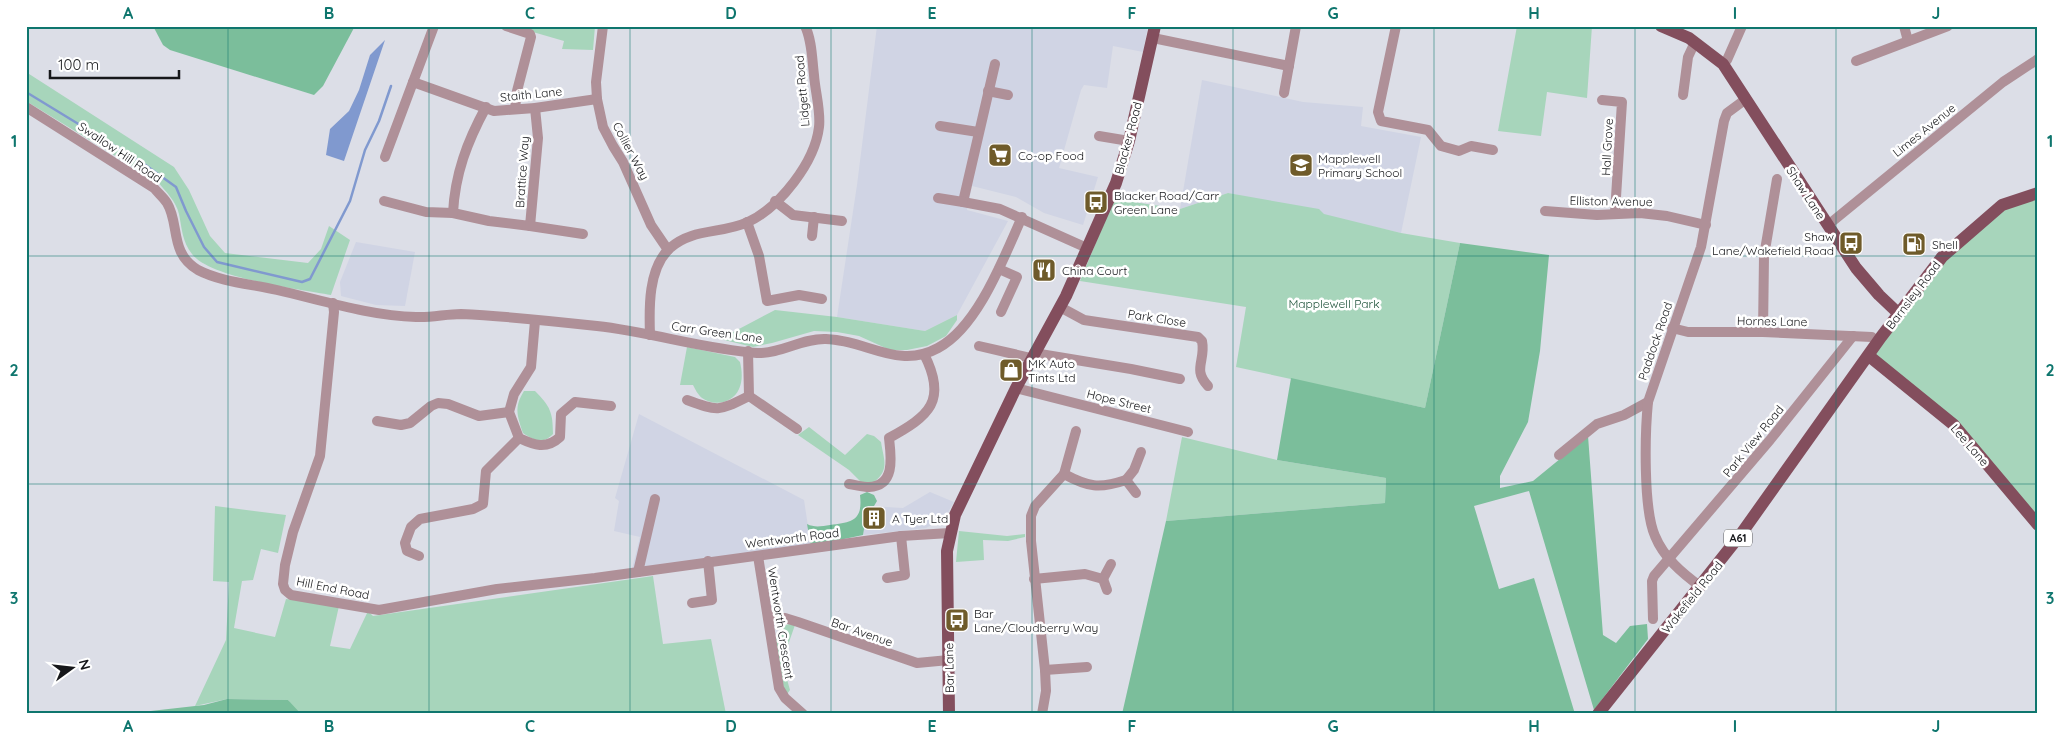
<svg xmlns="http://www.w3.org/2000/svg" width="2064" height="740" viewBox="0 0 2064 740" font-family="Quicksand,sans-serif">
<rect width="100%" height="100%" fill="#dcdee7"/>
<g fill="#d0d4e4">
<polygon points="877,26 1148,26 1143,52 1113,46 1107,88 1084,85 1081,90 1059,168 1098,177 1083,225 1044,213 1016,197 972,186 967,210 1008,221 957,315 925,331 837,317 857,185"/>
<polygon points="1202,80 1303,102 1363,107 1361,126 1421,137 1401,233 1228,193 1180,209"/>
<polygon points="356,242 415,252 405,306 376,305 341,296 340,282"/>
<polygon points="639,414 804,500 811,546 632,569 640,537 614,531 619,501 615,498"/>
<polygon points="930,492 954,502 947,514 939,521 926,528 863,535 868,506 903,508"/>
</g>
<g fill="#a7d5bb">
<polygon points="527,26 595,26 593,50 562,49 564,41 526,30"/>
<polygon points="1517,26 1592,26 1587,98 1547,92 1541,136 1498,131"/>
<path d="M26 72 174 167 189 190 210 236 225 253 308 263 321 249 329 226 350 240 331 295C299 289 210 278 192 254 182 241 182 229 179 214 176 201 166 192 158 182L26 101Z"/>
<polygon points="1228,193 1319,209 1324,214 1401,233 1460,243 1425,408 1236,367 1246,307 1080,281 1114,199 1180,209"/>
<polygon points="2038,193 2038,525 1954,425 1869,356 1942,257 2002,205"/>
<polygon points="775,310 837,317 925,331 957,315 957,320 946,336 927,346 907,350 890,350 859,336 837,332 814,331 772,343 753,347 720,339"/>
<path d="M687 347 735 357 740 362C742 370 743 381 739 389 733 403 714 407 702 398 698 395 695 389 693 385H680Z"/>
<path d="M524 391H535C550 406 553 412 553 434 542 445 535 441 523 433 517 415 514 407 524 391Z"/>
<path d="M809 427 845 455 867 434 874 436 881 442C884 461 890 470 873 483L861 482 849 470 798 435Z"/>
<polygon points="1182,437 1277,460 1386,478 1385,503 1166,521"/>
<polygon points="215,506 286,515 278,553 261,549 253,580 242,581 234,628 275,637 286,599 339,606 330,646 350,649 368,611 373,616 653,576 663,644 711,639 726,714 298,714 288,700 227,699 195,706 226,640 229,582 213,581"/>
<polygon points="959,531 1007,536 1025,534 1025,537 1008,541 983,540 984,560 956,562"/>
<polygon points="789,624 795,625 782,662 790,690 787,694 784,690 775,637 781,627"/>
</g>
<g fill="#7bbe9b">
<polygon points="153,26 355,26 323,86 314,95 170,50 163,45"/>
<polygon points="1460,243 1549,255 1540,351 1528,422 1500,476 1500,488 1533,481 1588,436 1603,635 1616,643 1630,626 1647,624 1648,639 1594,710 1529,491 1474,506 1499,589 1534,578 1575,714 1122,714 1166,521 1385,503 1386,478 1277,460 1291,378 1425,408"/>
<path d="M867 492 874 495 877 501 874 506H868L863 535 811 546 807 524C815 528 822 526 830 525 852 522 863 521 860 495Z"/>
<polygon points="227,699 288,700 301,714 124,714 204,705"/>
</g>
<polygon fill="#8099cf" points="385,40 344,161 326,155 330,129 349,111 359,90 370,55"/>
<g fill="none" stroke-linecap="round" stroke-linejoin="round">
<polyline stroke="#8099cf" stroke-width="2.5" points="26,92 144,164 176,187 186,211 204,247 217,262 302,282 310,279 350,201 365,150 379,121 391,86"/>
<g stroke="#af9098" stroke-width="10">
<polyline points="506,26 530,34 531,37 517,91 515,109"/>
<polyline points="603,26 596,82 597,99 603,127 613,146 623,162 651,225 668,250"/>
<polyline points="1396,26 1378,112 1381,121 1428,130 1441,146 1459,151 1471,146 1493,150"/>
<polyline points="1904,26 1908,41"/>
<polyline points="1153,38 1289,66"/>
<polyline points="1856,61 1948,26"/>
<polyline points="995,64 963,202 1000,209 1087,248"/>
<polyline points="1723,64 1727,60 1742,26"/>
<polyline points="413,82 494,111 535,108 597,99"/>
<polyline points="988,91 1008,95"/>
<polyline points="1284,93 1296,26"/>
<polyline points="1683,95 1688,57 1695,42"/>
<polyline points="1602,100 1622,102 1615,213"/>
<path d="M26 107 154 188C158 193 164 198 167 203 180 224 169 253 198 270 221 282 251 284 277 290 321 300 370 316 416 317 431 318 446 314 461 314 506 316 552 321 597 326 651 332 704 349 757 353 781 354 802 338 826 339 867 340 898 370 938 348 978 327 1004 257 1022 217"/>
<path d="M486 107C467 142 455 174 453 213L489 221 530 226 538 138 535 108"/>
<polyline points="940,126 978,132"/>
<polyline points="1099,136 1129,141"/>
<polyline points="385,157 434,26"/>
<polyline points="938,198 963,202"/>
<polyline points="384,201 426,212 453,213"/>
<polyline points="775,201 793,215 842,221"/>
<polyline points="1545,211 1597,215 1640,213 1667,216 1706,225"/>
<polyline points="747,222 759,256 767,301 799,295 822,299"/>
<polyline points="1828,225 2003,82 2038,59"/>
<polyline points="530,226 583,234"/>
<polyline points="812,236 814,217"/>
<polyline points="999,269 1017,277 1001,312"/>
<polyline points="333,303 334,312 320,456 293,532 285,565 283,584 285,590 291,595 379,610 497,589 595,578 901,536 950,533"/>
<path d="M1060 307 1084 320 1198 337 1202 341C1206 361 1192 369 1208 386"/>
<path d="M535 321 531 367 514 394 509 412 519 438C534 445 546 450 560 437L561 414 575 402 611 406"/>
<polyline points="1672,328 1688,332 1763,332 1872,337"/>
<polyline points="1763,332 1764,256 1777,179"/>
<path d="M650 335C649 308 648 268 670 248 692 228 722 234 748 222 780 207 815 162 819 127 821 111 815 91 814 75 812 59 812 40 805 26"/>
<polyline points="979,346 1031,358"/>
<polyline points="748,351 749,396 797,429"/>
<polyline points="1034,353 1131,369 1180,379"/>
<polyline points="1016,388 1188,432"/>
<path d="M687 400C719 412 719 411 749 396"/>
<polyline points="377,421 401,425 410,423 431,406 438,403 448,404 479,416 509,412"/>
<polyline points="1559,455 1597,424 1624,415 1648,402"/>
<path d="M1064 474C1088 487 1099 489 1126 480L1136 493"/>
<polyline points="1126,480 1134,470 1141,452"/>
<path d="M849 484C856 485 863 487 869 487 896 486 891 456 889 438 929 416 948 401 924 354"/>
<polyline points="419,556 407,551 405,543 411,527 420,519 473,509 483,504 486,471 519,438"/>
<polyline points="758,556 779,688 785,698 803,714"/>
<polyline points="638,572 655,499"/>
<polyline points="887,578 905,575 901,536"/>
<polyline points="1034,579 1085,574 1103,579 1111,564"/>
<polyline points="1103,579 1107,590"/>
<path d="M1701 587C1682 573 1664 558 1655 536 1643 509 1645 432 1648 402L1701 247 1724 121 1727 113 1746 99"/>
<polyline points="692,603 712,600 708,561"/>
<polyline points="768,617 785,618 798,622 917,663 949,660"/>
<polyline points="1653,619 1652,581 1654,576 1770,440 1853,336"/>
<polyline points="1045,670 1087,667"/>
<polyline points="1042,714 1046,691 1045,670 1031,541 1031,516 1035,506 1064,474 1076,431"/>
</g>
<g stroke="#834e5d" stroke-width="12">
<polyline points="1661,26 1689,38 1723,64 1856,268 1879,295 1899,314"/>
<polyline points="1869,356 1954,425 2038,525"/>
<polyline points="949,714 947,551 955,515 1016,388 1066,296 1116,183 1129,141 1155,26"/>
<polyline points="1598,714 1741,534 1881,337 1942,257 2002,205 2038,193"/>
</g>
</g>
<path fill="none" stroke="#0f766e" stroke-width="1" stroke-opacity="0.55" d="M228 26V714M429 26V714M630 26V714M831 26V714M1032 26V714M1233 26V714M1434 26V714M1635 26V714M1836 26V714M26 256H2038M26 484H2038"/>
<defs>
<g id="supermarket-square" transform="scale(1.25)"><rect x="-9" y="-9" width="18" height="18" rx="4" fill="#6f5b2a" stroke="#fff"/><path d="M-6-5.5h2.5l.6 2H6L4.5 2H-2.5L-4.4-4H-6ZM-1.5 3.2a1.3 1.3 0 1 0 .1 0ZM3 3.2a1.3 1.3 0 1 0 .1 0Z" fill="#fff"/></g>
<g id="school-square" transform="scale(1.25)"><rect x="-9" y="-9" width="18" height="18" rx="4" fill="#6f5b2a" stroke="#fff"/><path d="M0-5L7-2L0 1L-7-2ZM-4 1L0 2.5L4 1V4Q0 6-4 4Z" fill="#fff"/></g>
<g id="bus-square" transform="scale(1.25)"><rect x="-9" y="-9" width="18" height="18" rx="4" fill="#6f5b2a" stroke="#fff"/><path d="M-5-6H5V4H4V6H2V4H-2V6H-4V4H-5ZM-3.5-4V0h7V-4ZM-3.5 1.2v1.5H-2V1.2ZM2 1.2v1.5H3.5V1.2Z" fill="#fff"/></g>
<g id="fuel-square" transform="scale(1.25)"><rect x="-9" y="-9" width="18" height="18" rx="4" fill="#6f5b2a" stroke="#fff"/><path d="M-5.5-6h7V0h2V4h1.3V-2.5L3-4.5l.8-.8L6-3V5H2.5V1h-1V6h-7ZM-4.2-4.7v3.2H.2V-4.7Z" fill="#fff"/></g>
<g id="restaurant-square" transform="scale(1.25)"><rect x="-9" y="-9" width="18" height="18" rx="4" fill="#6f5b2a" stroke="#fff"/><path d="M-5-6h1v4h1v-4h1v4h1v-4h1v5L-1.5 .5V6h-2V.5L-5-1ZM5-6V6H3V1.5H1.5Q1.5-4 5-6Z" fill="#fff"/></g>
<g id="shop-square" transform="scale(1.25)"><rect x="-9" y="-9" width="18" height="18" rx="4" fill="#6f5b2a" stroke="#fff"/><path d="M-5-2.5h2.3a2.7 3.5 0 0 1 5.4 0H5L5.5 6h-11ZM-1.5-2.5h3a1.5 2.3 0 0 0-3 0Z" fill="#fff"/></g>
<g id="building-square" transform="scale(1.25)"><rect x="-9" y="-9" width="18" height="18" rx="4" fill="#6f5b2a" stroke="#fff"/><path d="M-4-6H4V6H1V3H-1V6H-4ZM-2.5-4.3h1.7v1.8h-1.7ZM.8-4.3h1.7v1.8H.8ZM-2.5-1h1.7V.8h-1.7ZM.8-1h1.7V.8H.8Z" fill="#fff"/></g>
</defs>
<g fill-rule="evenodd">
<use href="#supermarket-square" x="1000" y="155"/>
<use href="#school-square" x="1301" y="165"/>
<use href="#bus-square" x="1096" y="202"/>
<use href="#bus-square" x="1851" y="243"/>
<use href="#fuel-square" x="1914" y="244"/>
<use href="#restaurant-square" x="1044" y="270"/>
<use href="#shop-square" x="1011" y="370"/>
<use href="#building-square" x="874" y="518"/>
<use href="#bus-square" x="957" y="620"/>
</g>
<g text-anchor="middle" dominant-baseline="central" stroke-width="5" stroke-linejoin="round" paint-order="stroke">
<rect fill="#fff" stroke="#5c5d5f" stroke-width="1" x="1724" y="529.5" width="28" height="17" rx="4"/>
<g font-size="11" font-weight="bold" fill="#16171a">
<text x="1738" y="538">A61</text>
</g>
<g font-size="12" fill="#16171a" stroke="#fff">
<text transform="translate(802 91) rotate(-95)">Lidgett Road</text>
<text transform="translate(531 94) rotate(-6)">Staith Lane</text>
<text transform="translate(1924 130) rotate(-39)">Limes Avenue</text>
<text transform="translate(1128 138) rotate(-75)">Blacker Road</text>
<text transform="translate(1607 147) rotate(-87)">Hall Grove</text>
<text transform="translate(631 151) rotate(62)">Collier Way</text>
<text transform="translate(120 152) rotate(34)">Swallow Hill Road</text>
<text transform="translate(522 172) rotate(-86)">Brattice Way</text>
<text transform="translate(1806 193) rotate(57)">Shaw Lane</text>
<text transform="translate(1611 201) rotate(1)">Elliston Avenue</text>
<text transform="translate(1913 295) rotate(-53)">Barnsley Road</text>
<text transform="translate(1157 318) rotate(9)">Park Close</text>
<text transform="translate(1772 321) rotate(1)">Hornes Lane</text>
<text transform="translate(717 332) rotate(8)">Carr Green Lane</text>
<text transform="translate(1655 341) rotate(-71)">Paddock Road</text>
<text transform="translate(1119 401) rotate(14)">Hope Street</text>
<text transform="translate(1753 441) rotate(-51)">Park View Road</text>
<text transform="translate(1970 445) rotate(49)">Lee Lane</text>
<text transform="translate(792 538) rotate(-7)">Wentworth Road</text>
<text transform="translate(333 588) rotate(11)">Hill End Road</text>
<text transform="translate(1692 597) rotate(-51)">Wakefield Road</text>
<text transform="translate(781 623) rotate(81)">Wentworth Crescent</text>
<text transform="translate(862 632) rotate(19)">Bar Avenue</text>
<text transform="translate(949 668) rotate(-91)">Bar Lane</text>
</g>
<g font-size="12" fill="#16171a" stroke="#fff" text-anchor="start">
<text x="1018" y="155">Co-op Food</text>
<text x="1318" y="158">Mapplewell<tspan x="1318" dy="14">Primary School</tspan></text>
<text x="1114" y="195">Blacker Road/Carr<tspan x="1114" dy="14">Green Lane</tspan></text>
<text x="1834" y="236" text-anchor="end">Shaw<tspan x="1834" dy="14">Lane/Wakefield Road</tspan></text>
<text x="1932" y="244">Shell</text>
<text x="1062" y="270">China Court</text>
<text x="1028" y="363">MK Auto<tspan x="1028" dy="14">Tints Ltd</tspan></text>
<text x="892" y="518">A Tyer Ltd</text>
<text x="974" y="613">Bar<tspan x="974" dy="14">Lane/Cloudberry Way</tspan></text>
</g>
<g font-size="12" fill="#1c5038" stroke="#fff">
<text x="1334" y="303">Mapplewell Park</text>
</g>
</g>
<rect width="2064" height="740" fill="none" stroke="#ffffff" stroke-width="55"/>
<g transform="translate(72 668) rotate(75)" stroke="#ffffff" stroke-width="4" paint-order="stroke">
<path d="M0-4L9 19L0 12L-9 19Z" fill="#16171a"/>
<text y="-8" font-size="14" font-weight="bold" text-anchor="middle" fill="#16171a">N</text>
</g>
<path d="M50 70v8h129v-8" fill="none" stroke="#16171a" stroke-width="2.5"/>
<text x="58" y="70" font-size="15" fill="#16171a" stroke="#ffffff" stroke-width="4" paint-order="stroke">100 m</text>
<rect x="28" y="28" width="2008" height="684" fill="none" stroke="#0f766e" stroke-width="2"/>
<g font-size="16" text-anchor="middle" font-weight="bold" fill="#0f766e">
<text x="128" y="19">A</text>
<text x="329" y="19">B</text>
<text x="530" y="19">C</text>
<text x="731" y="19">D</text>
<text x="932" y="19">E</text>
<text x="1132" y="19">F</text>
<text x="1333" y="19">G</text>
<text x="1534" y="19">H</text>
<text x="1735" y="19">I</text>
<text x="1936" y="19">J</text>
<text x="14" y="147">1</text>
<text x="2050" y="147">1</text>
<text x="14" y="376">2</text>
<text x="2050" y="376">2</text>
<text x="14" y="604">3</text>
<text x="2050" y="604">3</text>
<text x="128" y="732">A</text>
<text x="329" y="732">B</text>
<text x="530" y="732">C</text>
<text x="731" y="732">D</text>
<text x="932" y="732">E</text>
<text x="1132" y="732">F</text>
<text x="1333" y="732">G</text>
<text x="1534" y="732">H</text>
<text x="1735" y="732">I</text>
<text x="1936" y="732">J</text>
</g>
</svg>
